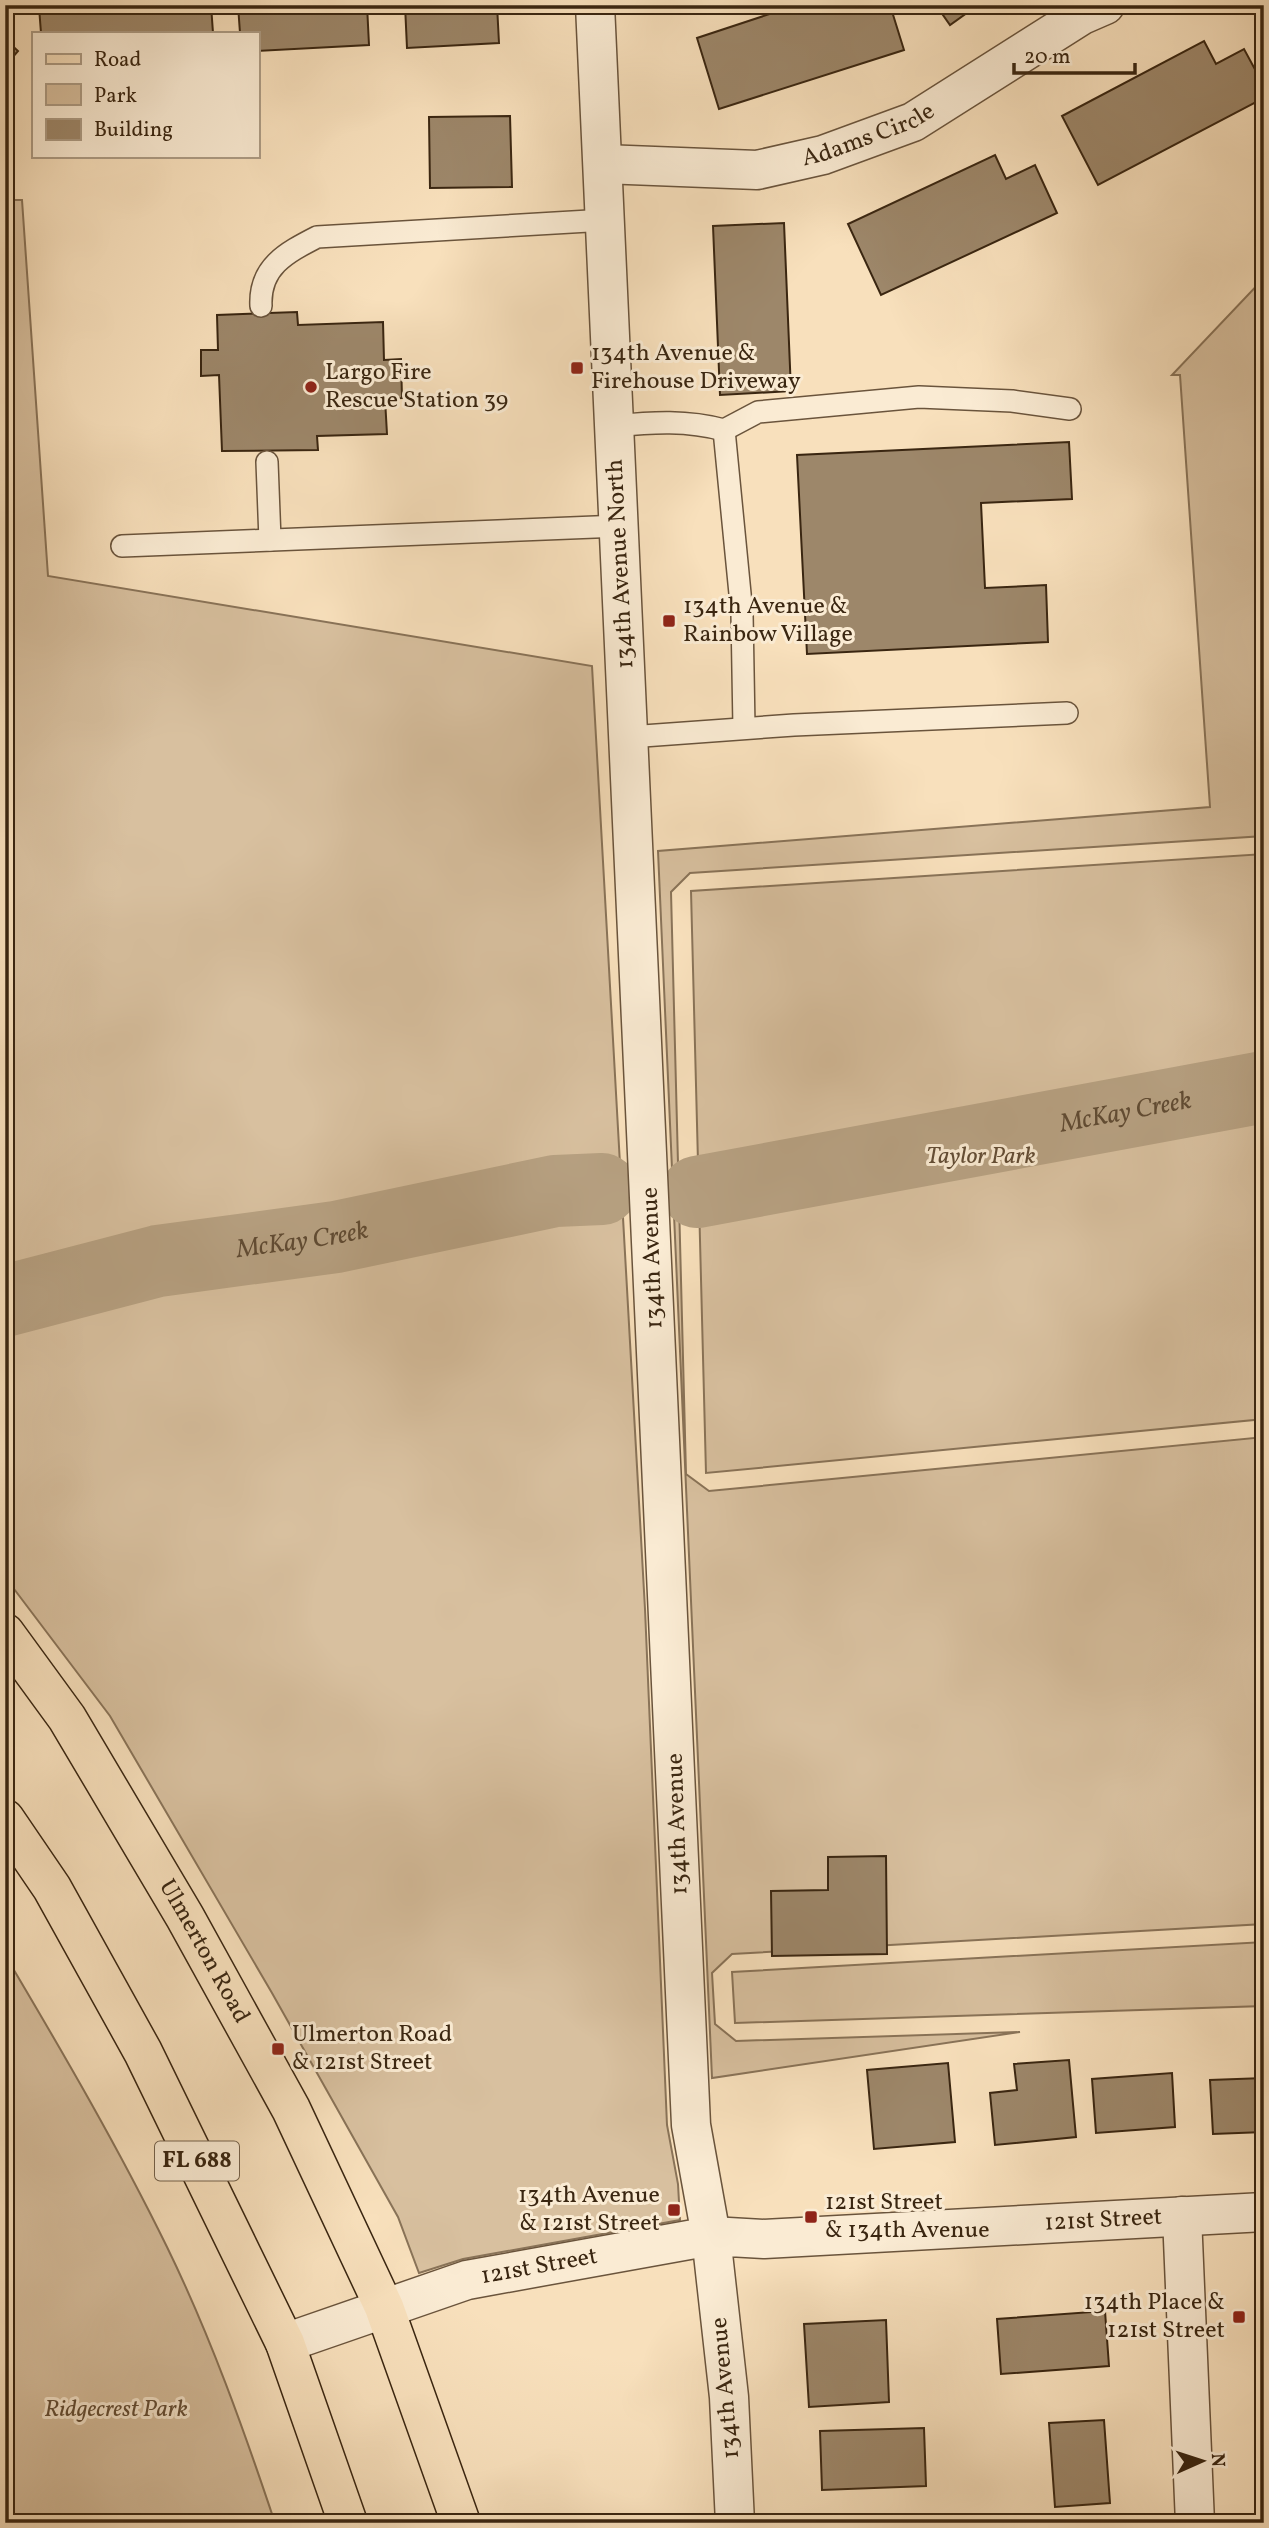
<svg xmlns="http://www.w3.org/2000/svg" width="1269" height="2528" viewBox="0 0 1269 2528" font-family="Vollkorn,serif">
<rect width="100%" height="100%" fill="#f8e0bc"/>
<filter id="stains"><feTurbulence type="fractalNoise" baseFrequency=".00286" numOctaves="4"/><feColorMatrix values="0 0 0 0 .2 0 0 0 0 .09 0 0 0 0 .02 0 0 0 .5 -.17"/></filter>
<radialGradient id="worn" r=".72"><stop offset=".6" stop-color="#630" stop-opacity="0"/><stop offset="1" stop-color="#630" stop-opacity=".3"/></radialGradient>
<g fill="#d8c09f" stroke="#897358" stroke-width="2">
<polygon points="6,200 22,200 48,576 592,666 645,1609 667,2125 678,2184 680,2220 463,2259 419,2273 398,2217 272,1993 110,1716 5,1577"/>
<polygon points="1264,278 1264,836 690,873 671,892 686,1474 709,1491 1264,1437 1264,1924 732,1954 712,1973 715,2024 736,2041 1020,2032 712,2078 658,851 1210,807 1180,375 1172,375"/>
<polygon points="1264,854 1264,1419 706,1473 691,891"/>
<polygon points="1264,1942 1264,2006 735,2023 732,1972"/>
<path d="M5 1955C62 2051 118 2147 167 2247 210 2335 244 2430 275 2523H5Z"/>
</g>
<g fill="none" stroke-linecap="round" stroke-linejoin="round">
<g stroke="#b7a182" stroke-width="72">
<path id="s1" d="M697 1192 1264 1087"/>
<path id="s2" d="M5 1301 158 1261 336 1237 555 1191 602 1189"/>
</g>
</g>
<g fill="#9d876a" stroke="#3a2611" stroke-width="2">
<polygon points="62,5 211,5 213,33 41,33 39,7"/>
<polygon points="238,5 367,5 369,45 257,51 257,33 240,33"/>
<polygon points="405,5 497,5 499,43 407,48"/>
<polygon points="797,5 890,5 904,50 719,109 697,38"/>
<polygon points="936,5 978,5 950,25"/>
<polygon points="5,39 18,51 5,66"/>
<polygon points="1204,41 1216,64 1244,49 1264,86 1264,98 1098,185 1062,116"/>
<polygon points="510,116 512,187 430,188 429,117"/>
<polygon points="995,155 1006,179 1035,165 1057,213 881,295 848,224"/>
<polygon points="784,223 791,391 720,395 713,226"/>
<polygon points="297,312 298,325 383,322 384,360 401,359 402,398 385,399 387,434 317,436 318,450 222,451 219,375 201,376 201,350 218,350 217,315"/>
<polygon points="1069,442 1072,499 981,503 985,588 1046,585 1048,642 807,654 797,455"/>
<polygon points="886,1856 887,1954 772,1956 771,1891 828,1890 828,1857"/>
<polygon points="1069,2060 1076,2137 995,2145 990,2093 1017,2090 1014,2064"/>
<polygon points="948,2063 955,2142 874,2149 867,2070"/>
<polygon points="1172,2073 1175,2127 1096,2133 1092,2079"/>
<polygon points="1264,2078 1264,2132 1213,2134 1210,2080"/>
<polygon points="1105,2311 1109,2366 1001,2374 997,2319"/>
<polygon points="886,2320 889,2402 809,2407 804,2324"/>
<polygon points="1104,2420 1110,2503 1055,2507 1049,2423"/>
<polygon points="924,2428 926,2486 822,2490 820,2431"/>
</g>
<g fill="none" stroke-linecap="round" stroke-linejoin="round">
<g stroke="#6a543c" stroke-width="24">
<g id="service">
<path d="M261 306C259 267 286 253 317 237L606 220"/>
<path d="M615 426C653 422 687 420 724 430L758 412 919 397 1012 401 1070 409"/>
<polyline points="724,430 742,614 744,728"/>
<polyline points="267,462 270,540"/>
<polyline points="122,546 620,526"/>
<polyline points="629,737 794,725 1067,713"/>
</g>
</g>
<g stroke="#6a543c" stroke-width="41">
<g id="minor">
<path id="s3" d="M603 164 757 170 823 155 913 122 1082 15 1105 5"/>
<polyline points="1182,2216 1195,2523"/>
<path id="s4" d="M735 2523 729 2397 711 2236 764 2239 1264 2212"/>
</g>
</g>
<g stroke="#6a543c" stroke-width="41">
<g id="tertiary">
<path id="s5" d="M285 2343 467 2280 711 2236 691 2125 595 5"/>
</g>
</g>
<g stroke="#3a2611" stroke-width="41">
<g id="primary">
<path id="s6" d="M5 1633 67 1718 185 1917 291 2109 384 2307 461 2523"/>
<polyline points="5,1819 52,1888 143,2052 285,2343 348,2523"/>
</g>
</g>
<use href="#service" stroke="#faebd3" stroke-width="21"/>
<use href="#minor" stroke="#faebd3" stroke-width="38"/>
<use href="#tertiary" stroke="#faebd3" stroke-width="38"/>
<use href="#primary" stroke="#f8e0bc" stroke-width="38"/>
</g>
<g fill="#8f2418" stroke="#faebd3" stroke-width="2.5">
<rect x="570" y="361" width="14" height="14" rx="3.5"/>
<circle cx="311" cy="387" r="7"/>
<rect x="662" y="614" width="14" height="14" rx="3.5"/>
<rect x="271" y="2042" width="14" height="14" rx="3.5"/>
<rect x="667" y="2203" width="14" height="14" rx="3.5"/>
<rect x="804" y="2210" width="14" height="14" rx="3.5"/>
<rect x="1232" y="2310" width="14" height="14" rx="3.5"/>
</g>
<g text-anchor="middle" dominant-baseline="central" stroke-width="6" stroke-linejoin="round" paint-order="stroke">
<rect fill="#faebd3" stroke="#74614b" stroke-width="2" x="155" y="2141.5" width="84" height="39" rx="5"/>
<g font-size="23" font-weight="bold" fill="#3a2611">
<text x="197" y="2161">FL 688</text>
</g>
<g font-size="24" fill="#3a2611" stroke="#faebd3">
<text stroke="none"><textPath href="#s3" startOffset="271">Adams Circle</textPath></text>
<text transform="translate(621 564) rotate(-93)">134th Avenue North</text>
<text transform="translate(653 1258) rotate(-92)">134th Avenue</text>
<text transform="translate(678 1824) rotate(-92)">134th Avenue</text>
<text stroke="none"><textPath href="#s6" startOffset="376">Ulmerton Road</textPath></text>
<text stroke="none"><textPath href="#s4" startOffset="681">121st Street</textPath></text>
<text stroke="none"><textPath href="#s5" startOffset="266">121st Street</textPath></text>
<text transform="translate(726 2388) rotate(-95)">134th Avenue</text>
</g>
<g font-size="24" fill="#3a2611" stroke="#faebd3" text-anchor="start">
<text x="591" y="354">134th Avenue &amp;<tspan x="591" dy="28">Firehouse Driveway</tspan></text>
<text x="325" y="373">Largo Fire<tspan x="325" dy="28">Rescue Station 39</tspan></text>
<text x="683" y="607">134th Avenue &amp;<tspan x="683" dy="28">Rainbow Village</tspan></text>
<text x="292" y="2035">Ulmerton Road<tspan x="292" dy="28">&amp; 121st Street</tspan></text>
<text x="660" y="2196" text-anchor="end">134th Avenue<tspan x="660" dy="28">&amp; 121st Street</tspan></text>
<text x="825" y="2203">121st Street<tspan x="825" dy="28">&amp; 134th Avenue</tspan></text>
<text x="1225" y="2303" text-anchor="end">134th Place &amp;<tspan x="1225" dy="28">121st Street</tspan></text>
</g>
<g font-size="24" font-style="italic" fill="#624c34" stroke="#faebd3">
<text x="981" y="1157">Taylor Park</text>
<text x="116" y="2410">Ridgecrest Park</text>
</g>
<g font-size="26" font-style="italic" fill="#604b33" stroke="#faebd3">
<text stroke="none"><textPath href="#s1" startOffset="436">McKay Creek</textPath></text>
<text stroke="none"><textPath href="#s2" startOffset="304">McKay Creek</textPath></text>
</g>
</g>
<rect width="1269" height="2528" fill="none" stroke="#f8e0bc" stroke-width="28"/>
<rect x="7" y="7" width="1255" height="2514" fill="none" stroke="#3a2611" stroke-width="3.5"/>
<rect x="14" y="14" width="1241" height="2500" fill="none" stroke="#3a2611" stroke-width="2"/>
<rect x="32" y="32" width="228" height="126" fill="#faebd3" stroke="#ad9c85" stroke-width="2"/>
<rect x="46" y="54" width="35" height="10" fill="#f8e0bc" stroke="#ad9c85" stroke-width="2"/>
<text x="94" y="66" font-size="21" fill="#3a2611">Road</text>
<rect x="46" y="84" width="35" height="21" fill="#d8c09f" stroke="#ad9c85" stroke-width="2"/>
<text x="94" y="102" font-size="21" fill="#3a2611">Park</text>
<rect x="46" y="119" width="35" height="21" fill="#9d876a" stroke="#ad9c85" stroke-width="2"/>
<text x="94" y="136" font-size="21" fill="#3a2611">Building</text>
<g transform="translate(1202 2461) rotate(87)" stroke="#faebd3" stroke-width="5" paint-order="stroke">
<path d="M0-5L12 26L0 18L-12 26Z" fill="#3a2611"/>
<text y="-10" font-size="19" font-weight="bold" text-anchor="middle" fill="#3a2611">N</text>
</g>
<path d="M1014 63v10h121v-10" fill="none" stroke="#3a2611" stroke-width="3.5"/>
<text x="1024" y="63" font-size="21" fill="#3a2611" stroke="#faebd3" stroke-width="5" paint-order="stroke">20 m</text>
<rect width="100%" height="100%" filter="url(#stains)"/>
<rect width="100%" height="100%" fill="url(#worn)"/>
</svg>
